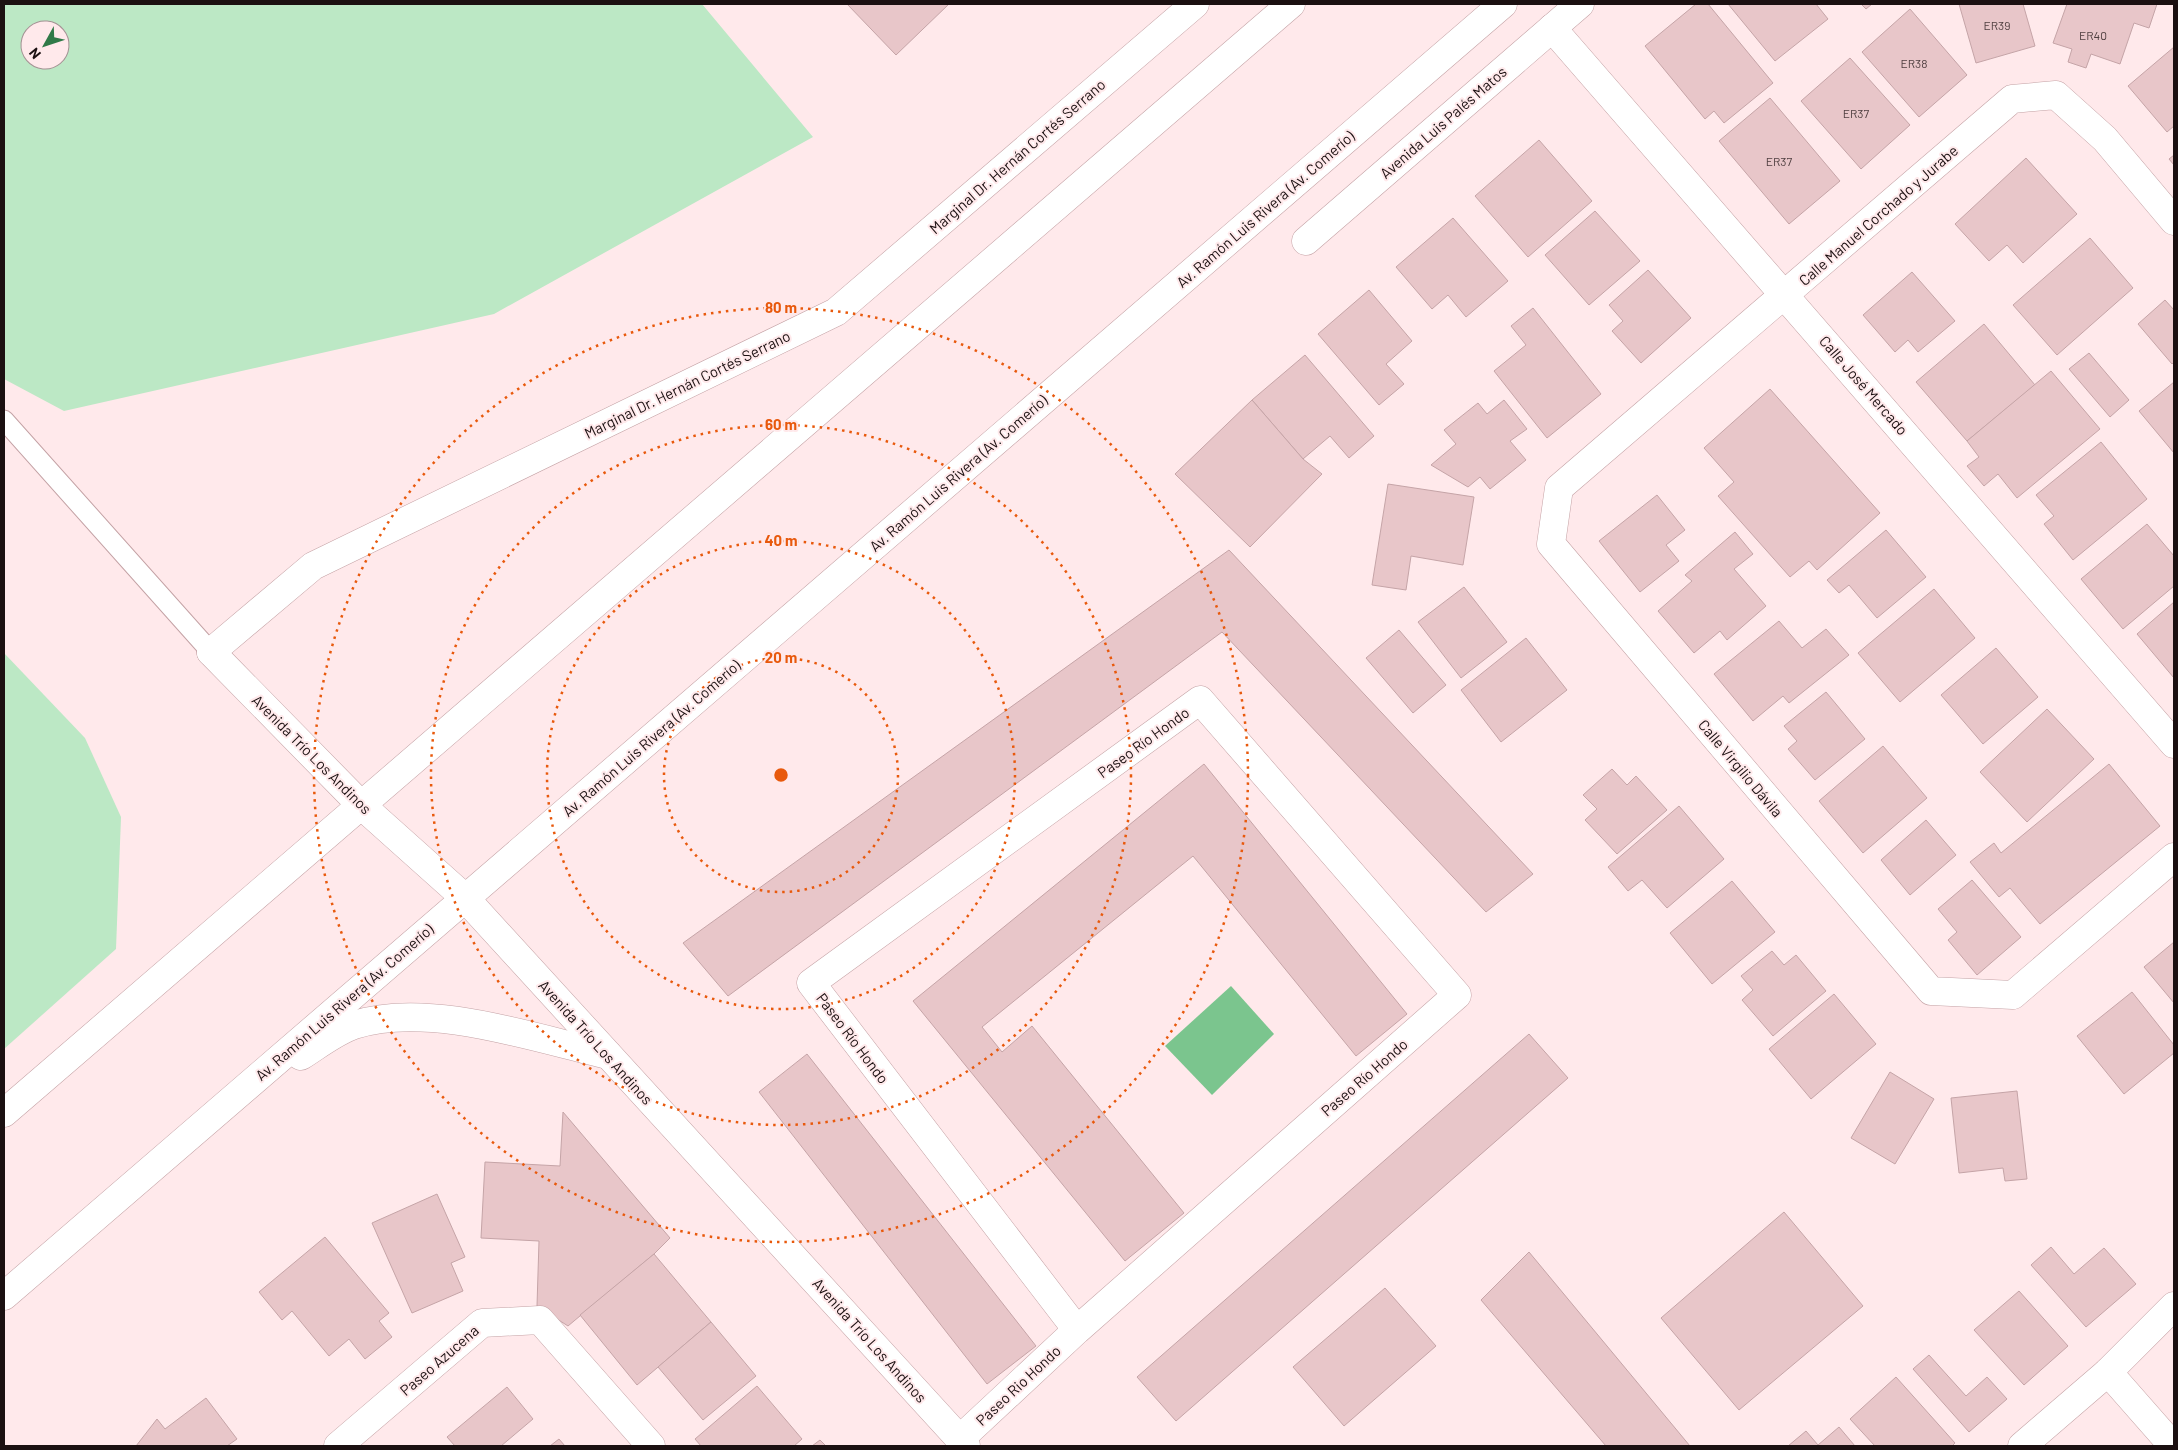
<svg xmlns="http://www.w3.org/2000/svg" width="2178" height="1450" viewBox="0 0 2178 1450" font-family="Barlow,sans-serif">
<rect width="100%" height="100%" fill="#ffe9eb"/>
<g fill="#bce8c5" fill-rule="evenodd">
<path d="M4 4H702L813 137 494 314 64 411 4 379ZM30 30H60V60H30Z"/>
<polygon points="4,653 85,738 121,817 116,949 4,1049"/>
</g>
<polygon fill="#7bc58e" points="1231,986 1274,1034 1212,1095 1165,1046"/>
<g fill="#e8c6c9" stroke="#c5a4a7">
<polygon points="847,4 949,4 896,55"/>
<polygon points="1696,4 1708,4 1773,83 1724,123 1714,111 1705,119 1645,46"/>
<polygon points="1728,4 1816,4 1828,19 1775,61"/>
<polygon points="1861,4 1872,4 1866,9"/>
<polygon points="1959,4 2023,4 2035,46 1976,63"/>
<polygon points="2067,4 2157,4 2149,28 2134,23 2120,64 2091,54 2086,68 2068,62 2072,49 2053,43"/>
<polygon points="1910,9 1967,75 1919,117 1862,52"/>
<polygon points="2174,47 2174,126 2167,132 2128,86"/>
<polygon points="1850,58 1910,125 1861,169 1801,101"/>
<polygon points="1770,98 1840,181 1789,224 1719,141"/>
<polygon points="1539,140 1592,201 1528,257 1475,196"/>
<polygon points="2174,155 2174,165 2169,159"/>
<polygon points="2026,158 2077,214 2023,263 2007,245 1989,261 1955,224"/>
<polygon points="1595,211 1640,261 1589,305 1545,255"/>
<polygon points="1453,218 1508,281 1466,317 1448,295 1432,309 1396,267"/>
<polygon points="2090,238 2133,288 2057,355 2013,305"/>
<polygon points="1648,270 1691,318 1641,363 1612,331 1623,321 1609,305"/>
<polygon points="1912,272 1955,321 1918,352 1908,340 1895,352 1863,315"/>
<polygon points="1369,290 1412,341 1386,364 1404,384 1379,405 1318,334"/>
<polygon points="2165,300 2174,310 2174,362 2172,364 2138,324"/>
<polygon points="1533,308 1601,394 1547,438 1494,371 1526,345 1511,326"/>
<polygon points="1984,324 2035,385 1967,441 1916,382"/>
<polygon points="2089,353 2129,400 2110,417 2069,369"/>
<polygon points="1305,355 1374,436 1349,458 1330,436 1303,459 1252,400"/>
<polygon points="2051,371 2100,429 2017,498 1998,474 1984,486 1967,466 1979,457 1967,441"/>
<polygon points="2174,382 2174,453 2139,411"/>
<polygon points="1770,389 1880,513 1817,570 1809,561 1790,577 1718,496 1734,482 1704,448"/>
<polygon points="1252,400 1303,459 1322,474 1250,547 1175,474"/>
<polygon points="1504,400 1527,429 1510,441 1526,460 1490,489 1480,477 1468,487 1431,465 1456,444 1444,430 1478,403 1487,414"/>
<polygon points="2101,442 2147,499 2073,560 2044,524 2054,516 2036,495"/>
<polygon points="1388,484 1474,497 1463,565 1411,556 1406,590 1372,585"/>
<polygon points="1657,495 1685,530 1666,545 1679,561 1640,592 1599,541"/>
<polygon points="2147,524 2174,556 2174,586 2123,629 2081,579"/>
<polygon points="1886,530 1926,577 1877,618 1849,585 1839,593 1827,580"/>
<polygon points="1735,532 1753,554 1734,569 1766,606 1727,640 1720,631 1694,653 1658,611 1692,581 1685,575"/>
<polygon points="1229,550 1533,874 1486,912 1222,632 728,996 683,943"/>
<polygon points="1464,587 1507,642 1461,678 1418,622"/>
<polygon points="1934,589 1975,638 1900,702 1858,653"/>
<polygon points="2174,602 2174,678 2137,634"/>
<polygon points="1779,621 1802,648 1826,629 1849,655 1789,703 1783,696 1753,721 1714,674"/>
<polygon points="1399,630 1446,685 1413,713 1366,658"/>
<polygon points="1526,638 1567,690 1501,742 1461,690"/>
<polygon points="1996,648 2038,697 1983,744 1941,695"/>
<polygon points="1826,692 1865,739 1815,780 1788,749 1797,741 1784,726"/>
<polygon points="2047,709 2094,759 2027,822 1980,772"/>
<polygon points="1883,746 1927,798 1863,853 1819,801"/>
<polygon points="1204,764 1407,1014 1356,1056 1193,856 982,1027 1002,1052 1032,1026 1184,1213 1125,1261 913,1001"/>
<polygon points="2109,764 2160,826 2040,924 2010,888 1999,897 1970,862 1994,843 2001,853"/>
<polygon points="1612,769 1627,785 1636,776 1667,810 1617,854 1585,820 1597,809 1583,795"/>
<polygon points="1679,806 1724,859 1667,908 1642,880 1628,891 1608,867"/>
<polygon points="1926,820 1956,855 1910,895 1881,860"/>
<polygon points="1972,880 2021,937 1977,975 1948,940 1957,932 1938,909"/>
<polygon points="1732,881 1775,932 1712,984 1670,933"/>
<polygon points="2174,942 2174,1003 2144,967"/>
<polygon points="1772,951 1784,965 1796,955 1826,991 1773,1036 1742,1000 1753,990 1741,976"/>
<polygon points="2132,992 2174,1045 2174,1053 2124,1094 2077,1036"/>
<polygon points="1834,994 1876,1044 1811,1099 1769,1049"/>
<polygon points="1529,1034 1568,1078 1176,1421 1137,1377"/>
<polygon points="807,1054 1036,1346 987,1384 759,1092"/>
<polygon points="1890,1072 1934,1099 1895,1164 1851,1138"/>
<polygon points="2017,1091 2027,1179 2005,1181 2003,1168 1959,1173 1951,1098"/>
<polygon points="563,1112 670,1238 654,1254 568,1326 537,1306 539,1241 481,1238 485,1162 560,1166"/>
<polygon points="437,1194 465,1257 451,1263 463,1291 412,1313 372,1223"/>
<polygon points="1784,1212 1863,1306 1739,1410 1661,1318"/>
<polygon points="325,1237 389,1313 379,1321 392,1337 365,1359 349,1339 329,1356 292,1311 282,1320 259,1292"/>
<polygon points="2051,1247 2074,1274 2104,1248 2136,1284 2086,1327 2031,1265"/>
<polygon points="1529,1252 1690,1446 1606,1446 1481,1300"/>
<polygon points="654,1254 711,1322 637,1385 580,1315"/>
<polygon points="1385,1288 1436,1346 1344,1426 1293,1367"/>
<polygon points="2019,1291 2068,1346 2024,1385 1974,1330"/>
<polygon points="711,1322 756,1376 703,1420 658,1367"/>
<polygon points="1929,1355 1966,1396 1987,1377 2007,1399 1969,1432 1913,1369"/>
<polygon points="1896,1377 1955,1443 1952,1446 1875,1446 1850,1419"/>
<polygon points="757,1386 802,1439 794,1446 701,1446 695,1439"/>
<polygon points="507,1387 533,1419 501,1446 455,1446 447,1437"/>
<polygon points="206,1398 237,1439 227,1446 136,1446 157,1419 165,1429"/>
<polygon points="1839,1427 1855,1446 1788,1446 1806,1431 1818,1445"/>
<polygon points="559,1439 565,1446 550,1446"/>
<polygon points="820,1440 826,1446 812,1446"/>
</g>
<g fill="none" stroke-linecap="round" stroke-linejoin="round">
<g stroke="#c4a2a5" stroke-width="21">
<polyline id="service" points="4,420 211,652"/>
</g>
<g stroke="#c4a2a5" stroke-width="29">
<g id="minor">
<polyline points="1552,28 2174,744"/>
<polyline points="2174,221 2105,139 2056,95 2012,99 1559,488 1551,544 1931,991 2013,995 2174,857"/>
<polyline points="1306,241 1580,4"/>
<polyline points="211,652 313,566 836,312 1195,4"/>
<polyline points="2108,1372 2173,1446"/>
<polyline points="960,1439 1077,1330 1457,995 1200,700 811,983 1077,1330"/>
<polyline points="338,1446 482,1323 540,1320 651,1446"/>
<polyline points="2022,1446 2108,1372 2174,1306"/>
</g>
</g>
<g stroke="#c4a2a5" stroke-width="29">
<polyline id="tertiary" points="211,652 361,805 465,898 966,1446"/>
</g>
<g stroke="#c4a2a5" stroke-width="29">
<g id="primary">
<path d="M301 1056C317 1046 336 1031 354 1025 428 1001 534 1038 608 1055"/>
<polyline points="4,1113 1291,4"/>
<polyline points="4,1296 1503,4"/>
</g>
</g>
<use href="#service" stroke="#fff" stroke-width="19"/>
<use href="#minor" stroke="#fff" stroke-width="28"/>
<use href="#tertiary" stroke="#fff" stroke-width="28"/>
<use href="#primary" stroke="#fff" stroke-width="28"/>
</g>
<g fill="none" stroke="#e8590c" stroke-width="2.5" stroke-dasharray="2.5 5">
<circle cx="781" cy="775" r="117"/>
<circle cx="781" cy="775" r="234"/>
<circle cx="781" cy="775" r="350"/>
<circle cx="781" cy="775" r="467"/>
</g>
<g text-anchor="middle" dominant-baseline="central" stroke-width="4" stroke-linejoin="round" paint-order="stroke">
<g font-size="12" fill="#4e3e3f">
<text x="1997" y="25">ER39</text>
<text x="2093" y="35">ER40</text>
<text x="1914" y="63">ER38</text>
<text x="1856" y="113">ER37</text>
<text x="1779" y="161">ER37</text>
</g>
<g font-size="15" fill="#1b1011" stroke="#ffe9eb">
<text transform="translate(1443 122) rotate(-41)">Avenida Luis Palés Matos</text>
<text transform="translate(1017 156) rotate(-41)">Marginal Dr. Hernán Cortés Serrano</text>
<text transform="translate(1265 209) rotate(-41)">Av. Ramón Luis Rivera (Av. Comerío)</text>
<text transform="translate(1878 215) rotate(-41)">Calle Manuel Corchado y Jurabe</text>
<text transform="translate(687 384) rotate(-26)">Marginal Dr. Hernán Cortés Serrano</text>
<text transform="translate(1864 385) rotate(49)">Calle José Mercado</text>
<text transform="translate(958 473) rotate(-41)">Av. Ramón Luis Rivera (Av. Comerío)</text>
<text transform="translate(651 738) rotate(-41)">Av. Ramón Luis Rivera (Av. Comerío)</text>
<text transform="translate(1143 742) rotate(-36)">Paseo Río Hondo</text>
<text transform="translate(312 754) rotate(45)">Avenida Trío Los Andinos</text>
<text transform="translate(1741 768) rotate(50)">Calle Virgilio Dávila</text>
<text transform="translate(344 1002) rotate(-41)">Av. Ramón Luis Rivera (Av. Comerío)</text>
<text transform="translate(853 1038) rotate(53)">Paseo Río Hondo</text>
<text transform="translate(596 1042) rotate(48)">Avenida Trío Los Andinos</text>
<text transform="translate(1364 1077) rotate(-41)">Paseo Río Hondo</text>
<text transform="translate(870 1340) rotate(48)">Avenida Trío Los Andinos</text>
<text transform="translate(439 1360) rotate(-41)">Paseo Azucena</text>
<text transform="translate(1018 1385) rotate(-43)">Paseo Rio Hondo</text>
</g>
</g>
<circle cx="781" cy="775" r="8" fill="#e8590c" stroke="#ffe9eb" stroke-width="2.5"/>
<g font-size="15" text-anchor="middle" font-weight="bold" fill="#e8590c" stroke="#ffe9eb" stroke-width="4" stroke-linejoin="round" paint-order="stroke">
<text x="781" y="313">80 m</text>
<text x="781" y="430">60 m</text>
<text x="781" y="546">40 m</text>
<text x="781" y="663">20 m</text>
</g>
<rect width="2178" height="1450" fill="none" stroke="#1b1011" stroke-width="10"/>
<g transform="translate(45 45) rotate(230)"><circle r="24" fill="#ffe9eb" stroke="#a49294"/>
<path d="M0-4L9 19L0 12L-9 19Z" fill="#307a48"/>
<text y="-8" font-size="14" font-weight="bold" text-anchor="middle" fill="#1b1011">N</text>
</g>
</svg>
